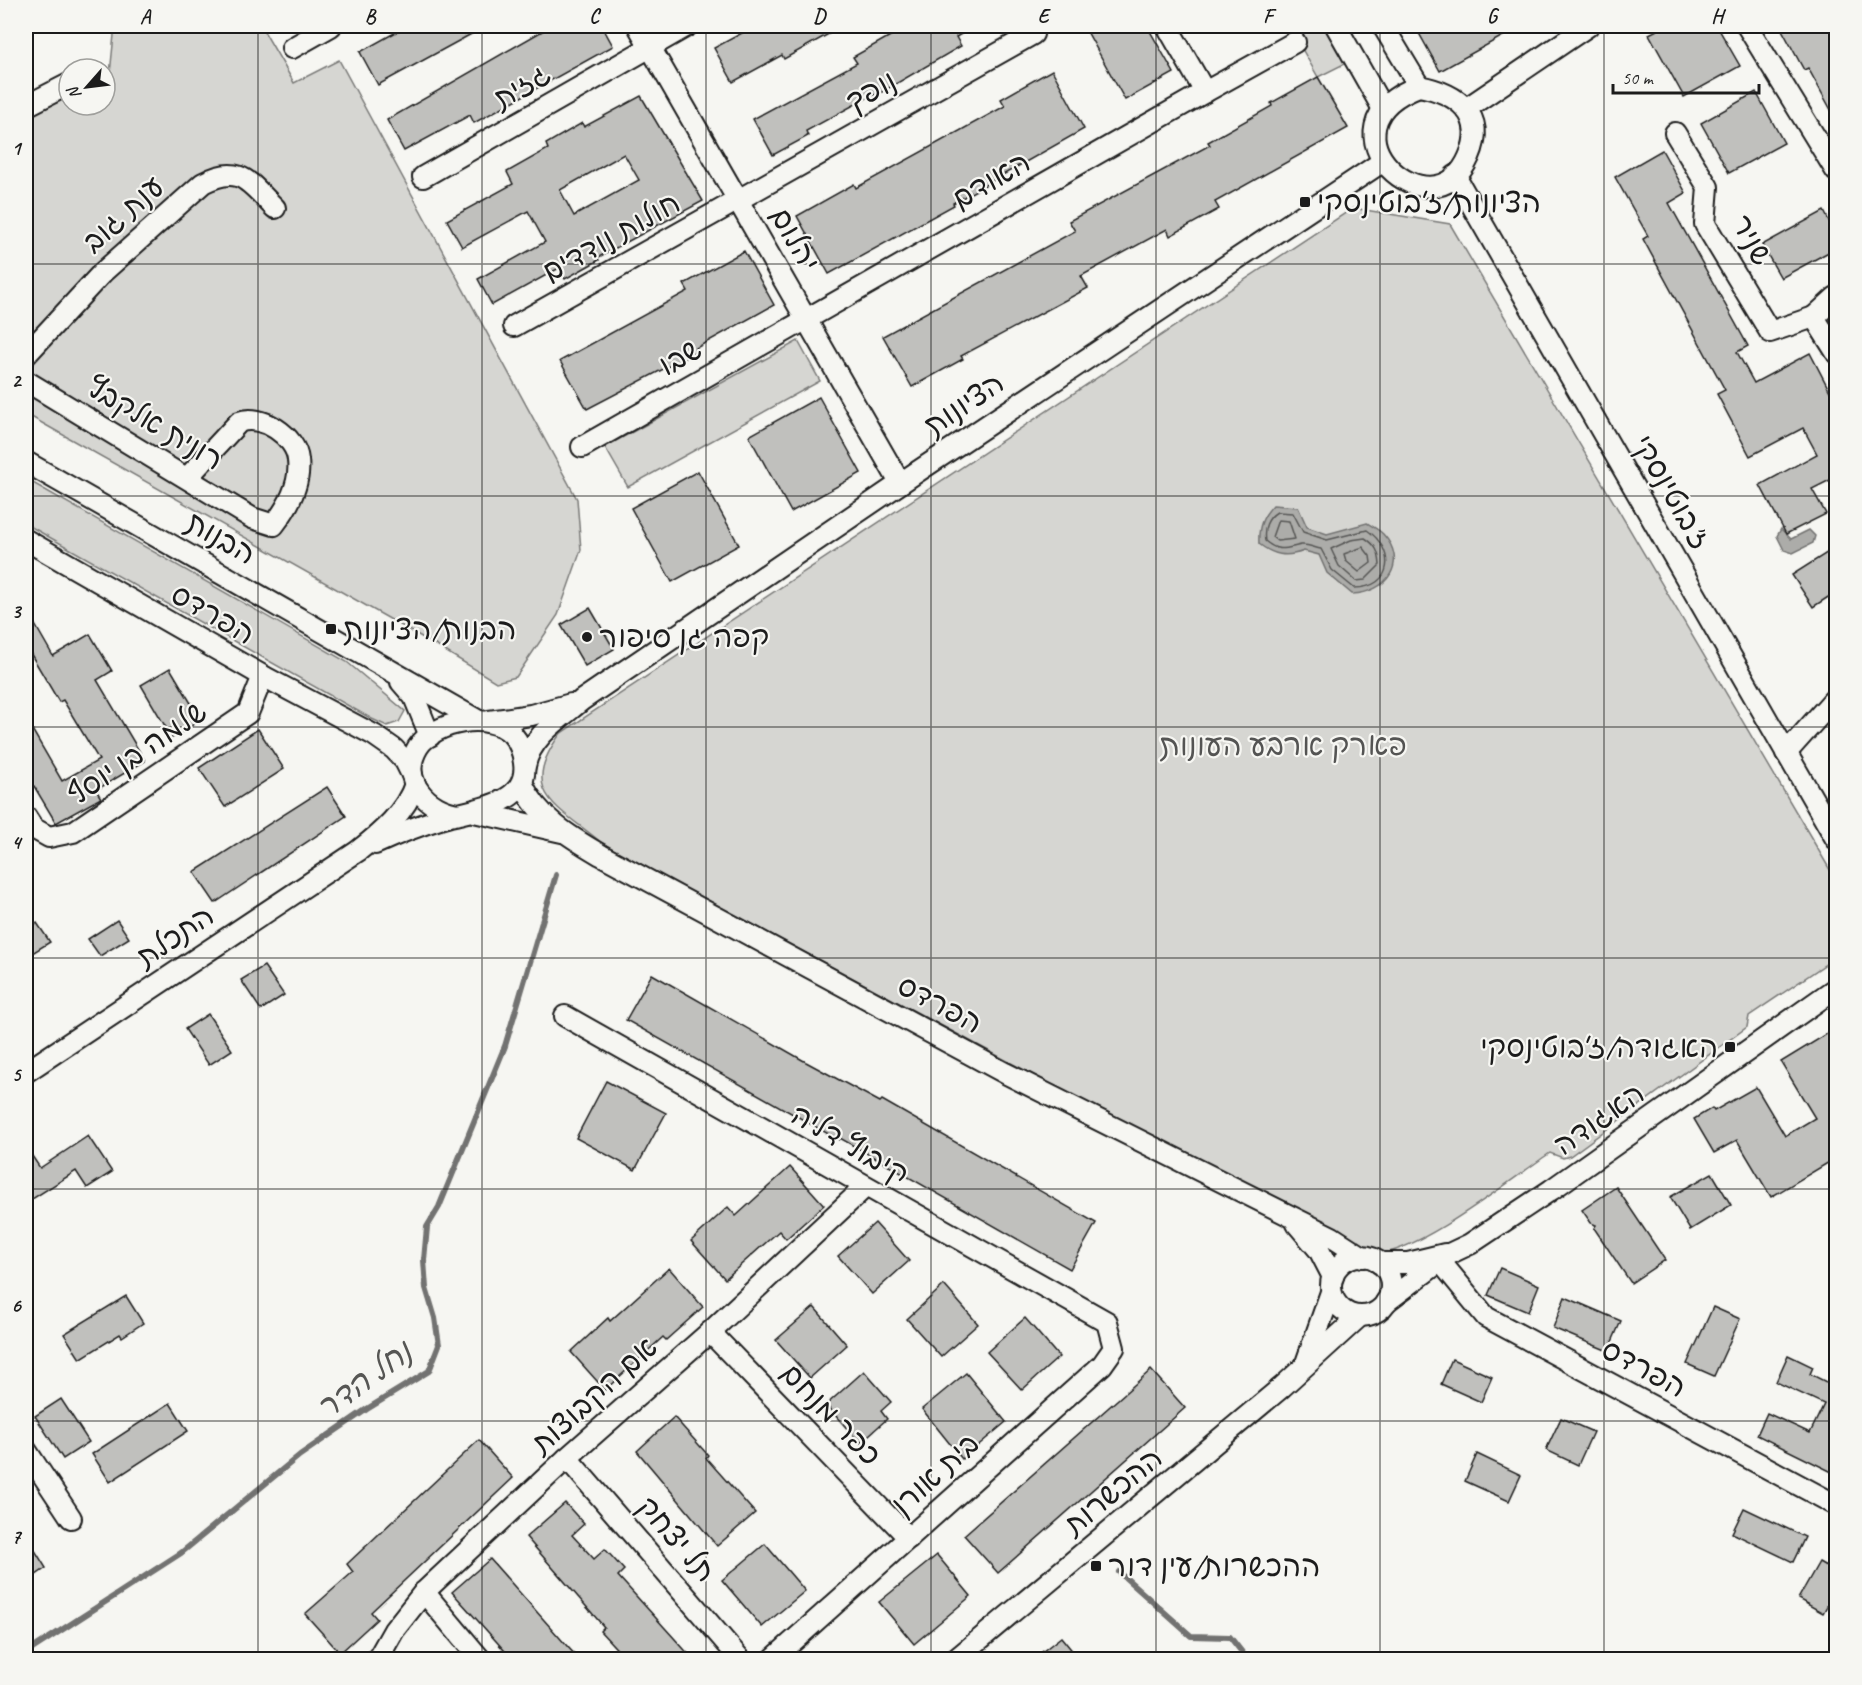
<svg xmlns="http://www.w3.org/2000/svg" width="1862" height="1685" viewBox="0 0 1862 1685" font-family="Caveat,'Playpen Sans Hebrew',sans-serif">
<rect width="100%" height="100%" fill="#f6f6f2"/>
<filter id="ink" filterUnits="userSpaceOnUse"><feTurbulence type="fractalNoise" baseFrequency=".0167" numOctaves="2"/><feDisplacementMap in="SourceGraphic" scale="12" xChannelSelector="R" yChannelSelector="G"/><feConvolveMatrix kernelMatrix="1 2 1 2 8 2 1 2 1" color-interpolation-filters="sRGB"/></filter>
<g filter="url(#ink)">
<g fill="#d6d6d2" stroke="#797977" stroke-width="1.5">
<polygon points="108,26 261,26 294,83 339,60 577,499 581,550 558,615 516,677 496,682 427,640 26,414 26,118 69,96 69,105 105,105 105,77 110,74 114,35"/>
<polygon points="1289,26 1327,26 1348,62 1318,77"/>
<path d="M1353 208 1450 224 1836 880V957L1749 1016 1747 1027 1570 1156 1563 1158 1550 1153C1513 1178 1416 1255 1375 1254 1367 1254 1357 1248 1349 1244L603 844C558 806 516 793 561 733Z"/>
<polygon points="798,341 820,381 628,487 605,447"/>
<polygon points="26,479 347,662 405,711 399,722 387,726 372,719 26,524"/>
</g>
<g fill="#acaca9" stroke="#727271" stroke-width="1.5">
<path d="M1273 505 1298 507 1307 527 1327 534 1367 523C1372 526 1379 530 1383 534 1409 562 1387 593 1352 594L1327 573 1319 555 1304 551C1286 558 1273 555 1259 544 1258 527 1262 517 1273 505Z"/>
<polygon points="1781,529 1791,539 1809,530 1815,536 1813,543 1793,553 1784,550 1777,536"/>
</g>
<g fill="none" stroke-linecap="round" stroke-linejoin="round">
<g stroke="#565654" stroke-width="1.5">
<path d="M1277 512 1293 513 1303 532 1327 540 1367 530C1396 550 1394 588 1354 588L1332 570 1321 549C1315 548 1307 544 1301 545 1286 548 1279 553 1265 541 1263 529 1267 518 1277 512Z"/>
<polygon points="1278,520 1289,521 1295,539 1277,541 1272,537"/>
<path d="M1365 538C1376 545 1379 552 1380 565L1365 580 1356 581 1339 566 1331 549 1351 540Z"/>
<polygon points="1363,547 1370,556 1371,563 1359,572 1346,561 1344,554"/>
</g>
<g stroke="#727271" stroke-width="6">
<polyline points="1119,1572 1191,1636 1230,1637 1248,1660"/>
<polyline points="26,1653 181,1553 300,1455 367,1409 429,1371 439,1345 435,1318 426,1288 424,1260 427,1227 439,1207 505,1046 556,875"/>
</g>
</g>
<g fill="#c0c0bd" stroke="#1c1c1c" stroke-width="1.5" fill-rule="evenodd">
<polygon points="407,26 486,26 378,85 360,52"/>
<polygon points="551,26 602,26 613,46 474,123 470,115 404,151 387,120"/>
<polygon points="755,26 843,26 784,59 782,55 733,82 714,48"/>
<polygon points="898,26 975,26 956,37 961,46 875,96 874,94 806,131 808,136 773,155 753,119 857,63 853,57 901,30"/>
<polygon points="1084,26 1147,26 1174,73 1125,100"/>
<polygon points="1415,26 1521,26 1440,71"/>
<polygon points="1665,26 1717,26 1740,66 1684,97 1649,34"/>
<polygon points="1780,26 1836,26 1836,119 1808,68 1804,70"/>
<polygon points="1052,70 1084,129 953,203 954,205 829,274 797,216 854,184 856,188 1005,106 1001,99"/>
<polygon points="1318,77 1348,128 1215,202 1219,209 1170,236 1167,229 1081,276 1088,288 961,356 963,359 912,387 883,336 1075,231 1069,221 1210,145 1208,142 1272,106 1271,103"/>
<polygon points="1756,92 1784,143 1729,173 1701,123"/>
<path d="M641 96 703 201 597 258 599 260 565 279 559 268 492 305 478 279 545 242 528 211 462 247 447 220 513 184 507 172 548 149 546 144 582 123 584 127ZM624 154 639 180 574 216 560 190Z"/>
<polygon points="1662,150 1686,193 1669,203 1748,346 1737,352 1754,383 1810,353 1836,403 1836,477 1812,489 1826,514 1786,534 1760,485 1817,454 1803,428 1750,456 1717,394 1725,390 1643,239 1648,236 1615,177"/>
<polygon points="1824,211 1836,235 1836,248 1781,278 1762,245"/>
<polygon points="744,251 774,305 696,348 698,351 587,409 560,361 688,291 684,284"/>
<polygon points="819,397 861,473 791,512 749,436"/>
<polygon points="698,471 739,545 672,582 631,508"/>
<polygon points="1836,547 1836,592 1813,607 1792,575"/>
<polygon points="590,608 614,649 585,666 561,625"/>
<polygon points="26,609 53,656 90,634 112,671 97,680 145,761 96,790 101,798 56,823 34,786 26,791 26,719 62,781 99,760 63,700 59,702 26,646"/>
<polygon points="170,668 201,720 172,738 141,685"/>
<polygon points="258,729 284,769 225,807 199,768"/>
<polygon points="327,787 346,816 215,903 194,872"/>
<polygon points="117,920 129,938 100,956 88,939"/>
<polygon points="37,923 50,942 26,957 26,930"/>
<polygon points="264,966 284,995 261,1010 241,980"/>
<polygon points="652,974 806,1062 880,1102 882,1100 1096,1223 1070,1269 840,1138 839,1140 626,1020"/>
<polygon points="208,1014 232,1050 209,1065 185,1029"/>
<polygon points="1830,1032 1836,1044 1836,1158 1771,1197 1737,1140 1714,1153 1694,1119 1712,1108 1714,1111 1756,1087 1785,1136 1815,1118 1781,1062"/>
<polygon points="606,1081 666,1113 635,1170 576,1138"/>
<polygon points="88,1136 112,1172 87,1188 76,1171 26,1203 26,1147 40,1168"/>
<polygon points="790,1167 824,1205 786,1239 779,1231 725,1279 691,1241 728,1207 736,1216"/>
<polygon points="1712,1173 1731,1205 1690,1230 1670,1197"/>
<polygon points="1616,1187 1665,1260 1631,1283 1594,1228 1596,1225 1591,1223 1582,1210"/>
<polygon points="875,1223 909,1261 872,1294 838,1256"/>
<polygon points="669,1268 703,1307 666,1340 663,1337 605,1390 571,1352 608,1318 610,1321"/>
<polygon points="1500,1268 1539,1285 1528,1312 1488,1295"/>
<polygon points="944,1285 978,1324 941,1357 907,1319"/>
<polygon points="126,1296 143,1323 122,1337 120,1334 80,1359 64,1334"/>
<polygon points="1565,1297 1621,1321 1608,1351 1553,1328"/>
<polygon points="814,1307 847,1345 810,1378 776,1340"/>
<polygon points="1713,1307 1740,1319 1714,1376 1687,1364"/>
<polygon points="1025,1318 1059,1357 1022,1390 987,1352"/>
<polygon points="1788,1355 1813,1367 1810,1374 1832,1385 1836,1376 1836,1474 1757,1435 1767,1413 1810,1433 1824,1404 1776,1382"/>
<polygon points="1452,1359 1492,1377 1481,1402 1441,1384"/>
<polygon points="1151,1370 1185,1408 998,1573 964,1535"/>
<polygon points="864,1371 891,1402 881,1411 887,1419 860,1443 826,1405"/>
<polygon points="966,1373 1006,1422 962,1459 922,1409"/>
<polygon points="61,1399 89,1442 63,1459 35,1416"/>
<polygon points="170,1403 188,1431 110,1482 92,1454"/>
<polygon points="674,1417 708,1455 706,1458 755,1513 717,1546 637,1451"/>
<polygon points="1561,1418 1593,1432 1578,1465 1546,1450"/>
<polygon points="479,1440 513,1478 371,1612 377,1619 340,1653 305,1614 353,1572 347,1564"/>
<polygon points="1477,1454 1521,1475 1509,1501 1465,1481"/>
<polygon points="565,1503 584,1524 572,1535 594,1559 605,1549 624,1570 618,1576 693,1659 626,1659 600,1631 604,1627 526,1537"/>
<polygon points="1744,1508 1805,1537 1793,1562 1732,1533"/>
<polygon points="26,1536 46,1568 26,1582"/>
<polygon points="765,1544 805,1591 762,1627 722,1580"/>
<polygon points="937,1555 971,1596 914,1644 879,1602"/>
<polygon points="490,1559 567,1646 579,1659 512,1659 496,1641 452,1592"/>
<polygon points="1819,1562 1836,1572 1836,1590 1823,1613 1798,1599"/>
<polygon points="1061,1637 1079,1659 1033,1659"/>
</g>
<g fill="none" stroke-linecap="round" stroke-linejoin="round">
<g stroke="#1c1c1c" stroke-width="24">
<g id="minor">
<polyline points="638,26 900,483"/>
<polyline points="1336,26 1383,109"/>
<polyline points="1383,26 1419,86"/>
<polyline points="1747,26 1836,171"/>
<polyline points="292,48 331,26"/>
<path d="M1419 86C1456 93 1488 114 1469 157 1433 240 1309 127 1419 86Z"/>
<polyline points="1205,92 1295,42"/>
<polyline points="26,106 69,84"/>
<polyline points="1467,108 1588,26"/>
<polyline points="1675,133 1708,187 1705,224 1770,332 1814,317"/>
<polyline points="1455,176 1836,839"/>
<polyline points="423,177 687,26"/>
<polyline points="1836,297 1814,317 1836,352"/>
<polyline points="514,326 1033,34"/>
<path d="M26 355 103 272 203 183C241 163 249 183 275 208"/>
<path d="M26 381 252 518 274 525C288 507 301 484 298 460 296 436 261 413 239 422L187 478"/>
<polyline points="582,447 1205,92 1167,26"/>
<polyline points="26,462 477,720"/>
<polyline points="26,540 263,676 374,735 394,749 405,761 412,775"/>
<polyline points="401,682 414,697 430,736"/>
<polyline points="489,721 531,715 571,704"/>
<polyline points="1786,753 1836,697"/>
<path d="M525 766C530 737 562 717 582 700L917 472 1382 162"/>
<path d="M522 783C537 817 570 837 601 855L1005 1073 1332 1237 1363 1257"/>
<polyline points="474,812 562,832"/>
<polyline points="26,817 33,828 49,837 73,832 248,713 263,676"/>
<path d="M375 844C397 834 420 825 443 818 472 809 530 806 524 763 523 752 519 742 512 734 490 711 435 721 418 747 398 780 428 811 460 814"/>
<polyline points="565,1016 1107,1322 1114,1348 1102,1365 772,1660"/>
<path d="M26 1072 358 851C381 833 406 812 415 784"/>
<polyline points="1297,1224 1319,1250 1333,1277"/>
<circle cx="1361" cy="1286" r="30"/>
<polyline points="1440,1261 1486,1317 1836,1505"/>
<polyline points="1379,1263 1408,1263 1445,1254"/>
<polyline points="1386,1302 1451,1253 1470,1244 1551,1190 1836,988"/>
<polyline points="710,1332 909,1538"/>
<polyline points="1306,1363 1331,1292"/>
<polyline points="26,1450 71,1518"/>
<polyline points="567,1458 741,1660"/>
<polyline points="424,1592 481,1660"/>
<polyline points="377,1660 394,1630 424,1592 567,1458 710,1332 865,1187"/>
<polyline points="955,1660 1282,1387 1360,1316"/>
</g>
</g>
<use href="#minor" stroke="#f6f6f2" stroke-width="20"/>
</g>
</g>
<path fill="none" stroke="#1c1c1c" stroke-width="1.5" stroke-opacity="0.55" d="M258 26V1660M482 26V1660M706 26V1660M931 26V1660M1156 26V1660M1380 26V1660M1604 26V1660M26 264H1836M26 496H1836M26 727H1836M26 958H1836M26 1189H1836M26 1421H1836"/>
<g fill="#1c1c1c" stroke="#f6f6f2" stroke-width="2">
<rect x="1299" y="196" width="12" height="12" rx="3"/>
<rect x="325" y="623" width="12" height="12" rx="3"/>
<circle cx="587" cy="637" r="6"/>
<rect x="1724" y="1041" width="12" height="12" rx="3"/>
<rect x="1090" y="1560" width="12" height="12" rx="3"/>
</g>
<g text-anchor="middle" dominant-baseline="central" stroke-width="4.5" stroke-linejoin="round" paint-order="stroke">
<g font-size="30" fill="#1c1c1c" stroke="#f6f6f2">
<text transform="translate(522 86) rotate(-30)">גזית</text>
<text transform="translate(871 91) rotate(-29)">נופך</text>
<text transform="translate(991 180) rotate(-30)">האודם</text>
<text transform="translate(123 214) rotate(-42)">ענת גוב</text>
<text transform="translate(611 237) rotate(-29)">חולות נודדים</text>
<text transform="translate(795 239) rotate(60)">יהלום</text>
<text transform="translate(1752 240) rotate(61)">שניר</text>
<text transform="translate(680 357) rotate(-29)">שבו</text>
<text transform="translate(964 404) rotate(-34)">הציונות</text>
<text transform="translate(155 423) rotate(31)">רונית אלקבץ</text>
<text transform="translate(1672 492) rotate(60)">ז'בוטינסקי</text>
<text transform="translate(221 538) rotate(30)">הבנות</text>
<text transform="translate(213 614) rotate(30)">הפרדס</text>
<text transform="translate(137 753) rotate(-34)">שלמה בן יוסף</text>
<text transform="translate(175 936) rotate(-34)">התכלת</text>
<text transform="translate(940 1004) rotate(28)">הפרדס</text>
<text transform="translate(1599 1119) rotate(-35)">האגודה</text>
<text transform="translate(850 1144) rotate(30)">קיבוץ דליה</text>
<text transform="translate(1644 1368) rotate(28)">הפרדס</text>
<text transform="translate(594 1395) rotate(-42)">אם הקבוצות</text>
<text transform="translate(831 1414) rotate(46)">כפר מנחם</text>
<text transform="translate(935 1474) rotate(-42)">בית אורן</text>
<text transform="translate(1113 1491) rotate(-40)">ההכשרות</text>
<text transform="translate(677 1539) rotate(49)">תל יצחק</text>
</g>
<g font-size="30" fill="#1c1c1c" stroke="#f6f6f2" text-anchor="start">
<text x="1317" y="202">הציונות/ז׳בוטינסקי</text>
<text x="343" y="629">הבנות/הציונות</text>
<text x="599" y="637">קפה גן סיפור</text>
<text x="1718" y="1047" text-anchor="end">האגודה/ז׳בוטינסקי</text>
<text x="1108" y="1566">ההכשרות/עין דור</text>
</g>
<g font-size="30" fill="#545453" stroke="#f6f6f2">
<text x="1283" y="745">פארק ארבע העונות</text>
</g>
<g font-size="32" font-style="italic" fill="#565654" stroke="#f6f6f2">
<text transform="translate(364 1380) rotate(-36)">נחל הדר</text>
</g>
</g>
<rect width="1862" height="1685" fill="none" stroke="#f6f6f2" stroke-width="66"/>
<g transform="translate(87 87) rotate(242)"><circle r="28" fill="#f6f6f2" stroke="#9f9f9c" stroke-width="1.5"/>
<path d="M0-4.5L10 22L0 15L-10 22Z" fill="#1c1c1c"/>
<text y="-9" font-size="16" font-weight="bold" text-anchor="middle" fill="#1c1c1c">N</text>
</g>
<path d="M1613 84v9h146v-9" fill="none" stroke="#1c1c1c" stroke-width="3"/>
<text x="1622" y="84" font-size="18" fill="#1c1c1c" stroke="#f6f6f2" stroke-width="4.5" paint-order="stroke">50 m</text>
<rect x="33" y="33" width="1796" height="1619" fill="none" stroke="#1c1c1c" stroke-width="2"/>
<g font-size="20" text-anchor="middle" font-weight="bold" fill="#1c1c1c">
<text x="145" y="23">A</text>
<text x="370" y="23">B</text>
<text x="594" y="23">C</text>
<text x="819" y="23">D</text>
<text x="1043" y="23">E</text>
<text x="1268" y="23">F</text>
<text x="1492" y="23">G</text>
<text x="1717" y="23">H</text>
<text x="16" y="155">1</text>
<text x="16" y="387">2</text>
<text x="16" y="618">3</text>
<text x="16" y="849">4</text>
<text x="16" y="1081">5</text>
<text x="16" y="1312">6</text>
<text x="16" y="1543">7</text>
</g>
</svg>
